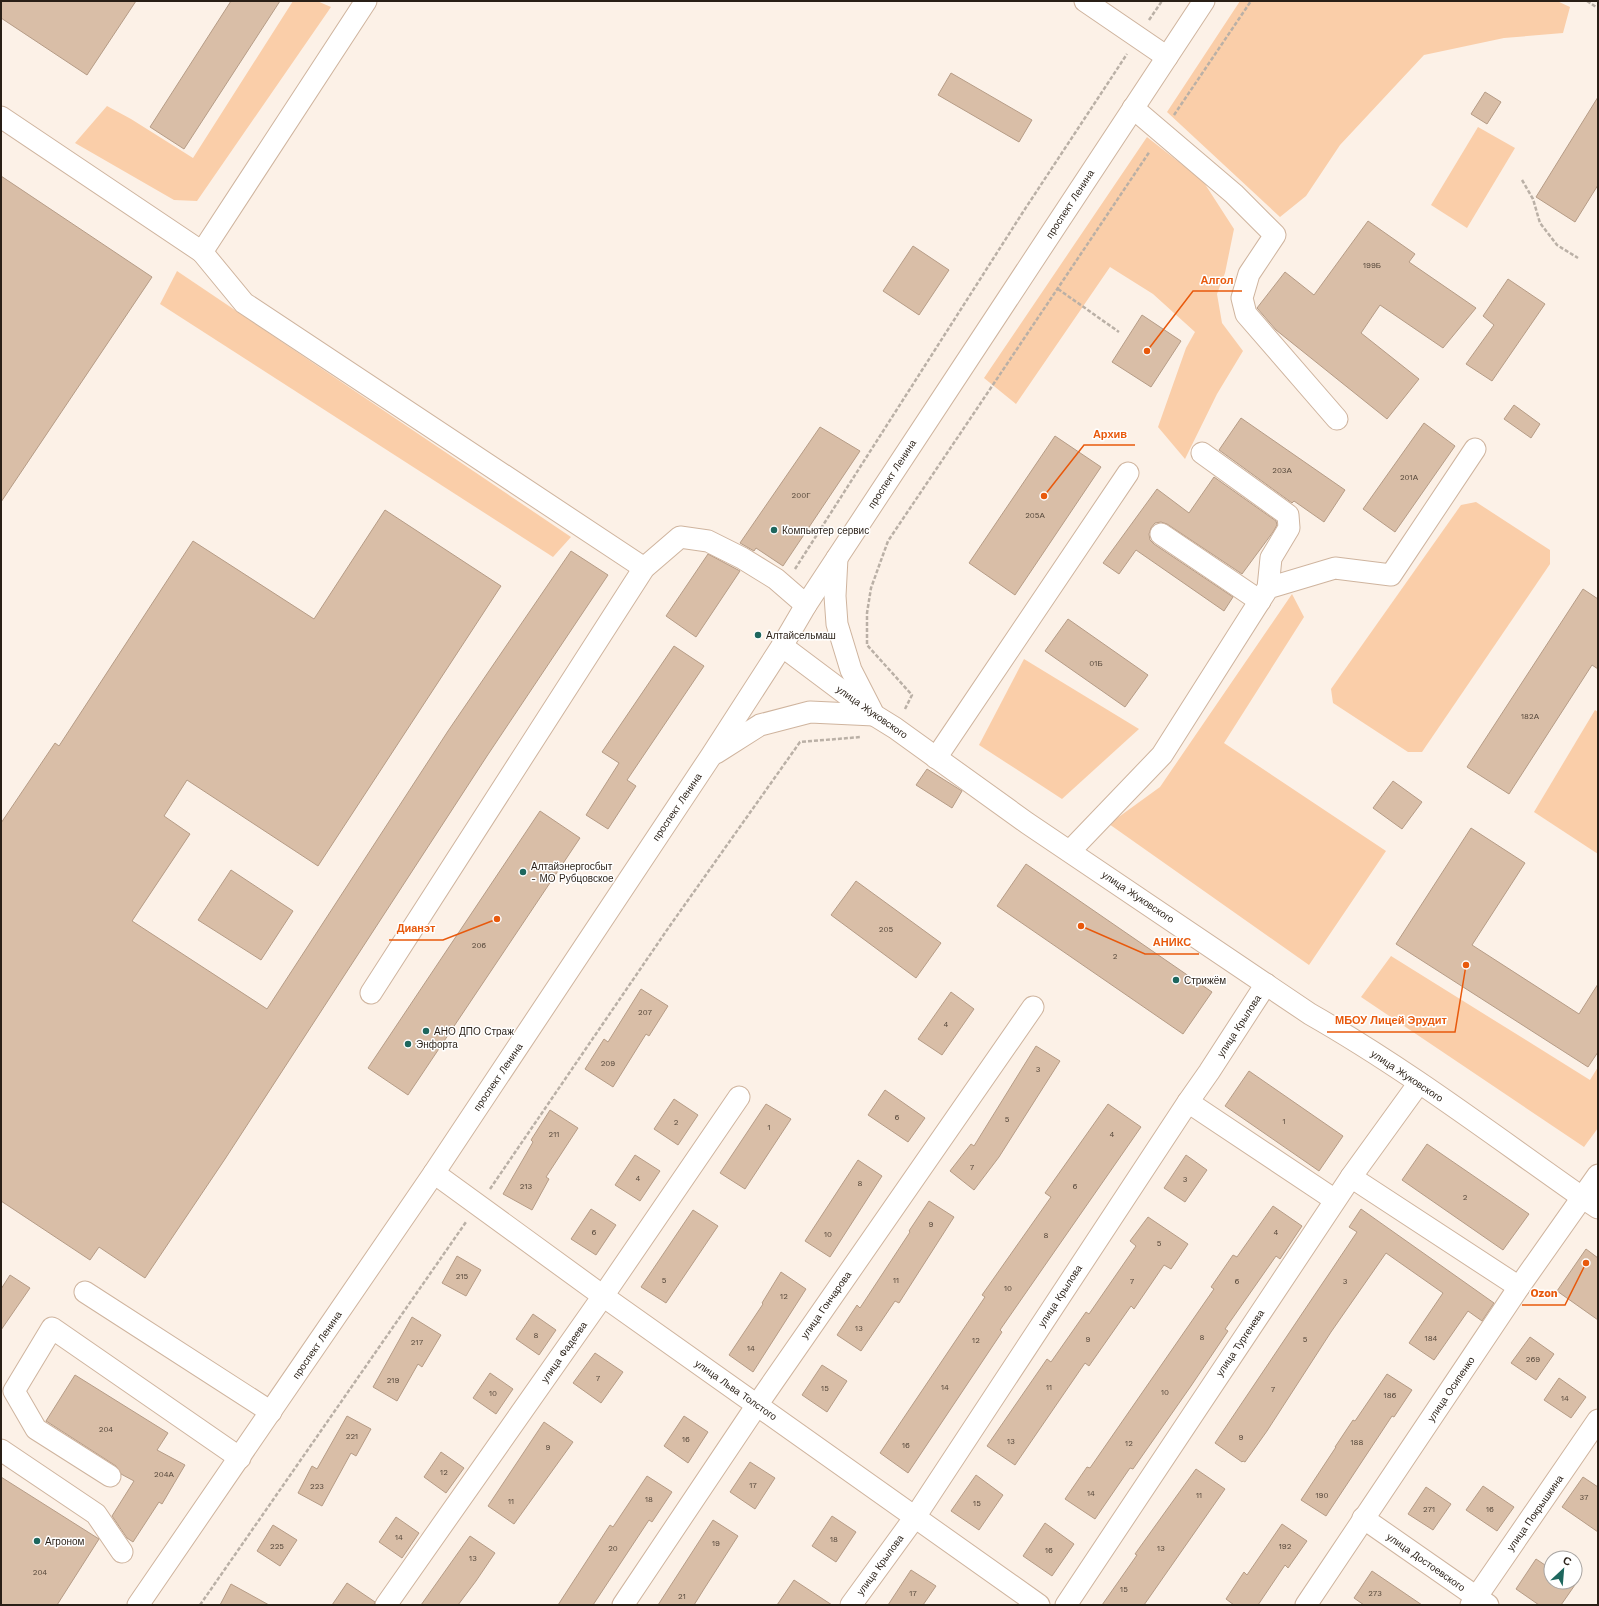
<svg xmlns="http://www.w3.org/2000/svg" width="1599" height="1606" viewBox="0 0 1599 1606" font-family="'Work Sans',sans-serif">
<rect width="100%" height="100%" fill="#fcf1e7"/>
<g fill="#facea9">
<polygon points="293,1 317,1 331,7 197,201 174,200 75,143 107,106 131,119 193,158"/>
<polygon points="1240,1 1557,1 1570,7 1563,33 1504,38 1424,55 1340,145 1306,196 1280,217 1167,112"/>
<polygon points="1478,127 1515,148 1467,228 1431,205"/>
<polygon points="1147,137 1203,181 1234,229 1225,273 1217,294 1222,323 1243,351 1217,394 1185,459 1158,427 1186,348 1195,332 1153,294 1110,267 1016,404 984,378"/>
<polygon points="177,271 571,537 553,557 160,304"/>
<polygon points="1476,502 1550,550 1550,564 1422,752 1408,752 1333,703 1331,689 1461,505"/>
<polygon points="1292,594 1304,617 1224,743 1386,851 1309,965 1109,824 1160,787"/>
<polygon points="1024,659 1139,729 1062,799 979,745"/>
<polygon points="1595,710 1598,712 1598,854 1534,812"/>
<polygon points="1391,956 1590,1080 1598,1067 1598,1128 1584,1147 1361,997"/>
</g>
<g fill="#d9bea7" stroke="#b69c86">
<polygon points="1,1 136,1 87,75 1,18"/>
<polygon points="231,1 280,1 184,149 150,127"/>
<polygon points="951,73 1032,120 1019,142 938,95"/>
<polygon points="1485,92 1501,102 1487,124 1471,114"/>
<polygon points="1598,97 1598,185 1575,222 1536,197"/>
<polygon points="1,176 152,277 1,502"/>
<polygon points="1368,221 1415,254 1409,262 1476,308 1443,348 1380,305 1361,333 1419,379 1387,419 1276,330 1257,308 1285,272 1314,295"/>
<polygon points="913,246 949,270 919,315 883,291"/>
<polygon points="1508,279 1545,304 1492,381 1466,364 1494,325 1483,316"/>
<polygon points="1142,315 1181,341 1151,387 1112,362"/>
<polygon points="1514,405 1540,424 1531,438 1504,419"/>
<polygon points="1241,418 1345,490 1324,522 1294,501 1292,503 1219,450"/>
<polygon points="1424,423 1455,446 1395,532 1363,509"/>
<polygon points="820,427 860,451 783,566 756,548 754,551 740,543"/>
<polygon points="1055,436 1101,467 1015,595 969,563"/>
<polygon points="1214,477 1276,521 1277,525 1273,532 1242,574 1167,524 1161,522 1155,523 1151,528 1149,534 1150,540 1154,544 1233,597 1224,611 1136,550 1119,574 1103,563 1157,489 1189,513"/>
<polygon points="385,510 501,586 318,866 187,780 164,816 190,834 132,921 267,1009 448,731 571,551 608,575 487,756 225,1159 145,1278 99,1247 90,1260 1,1201 1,823 55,743 59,746 193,541 314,619"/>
<polygon points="708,554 740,571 696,637 666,616"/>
<polygon points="1583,589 1598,599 1598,669 1592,665 1509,794 1467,767"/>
<polygon points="1068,619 1148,675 1125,707 1045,651"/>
<polygon points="674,646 704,666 627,780 636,786 608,829 586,815 619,763 602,752"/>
<polygon points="927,769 962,791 952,808 916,785"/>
<polygon points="1393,781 1422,802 1402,829 1373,808"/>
<polygon points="540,811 580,838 408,1095 368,1068"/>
<polygon points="1471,828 1525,863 1472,945 1579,1014 1598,984 1598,1052 1588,1067 1396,944"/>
<polygon points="1026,864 1212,992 1183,1034 997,906"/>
<polygon points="231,870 293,911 261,960 198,920"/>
<polygon points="856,881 941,943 916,978 831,915"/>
<polygon points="641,989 668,1006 649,1036 646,1034 613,1087 585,1069 604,1039 608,1042"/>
<polygon points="951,992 974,1009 942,1055 918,1039"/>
<polygon points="1036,1046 1060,1061 999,1157 974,1190 950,1171 971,1144 974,1146"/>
<polygon points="1249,1071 1343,1136 1319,1171 1225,1106"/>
<polygon points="885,1090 925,1118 908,1142 868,1115"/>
<polygon points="674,1099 698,1115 678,1145 654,1129"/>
<polygon points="766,1104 791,1119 745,1189 720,1173"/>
<polygon points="1108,1104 1141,1127 1000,1330 1002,1332 908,1473 880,1453 985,1297 982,1295 1051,1197 1045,1193"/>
<polygon points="550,1110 578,1128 546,1177 549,1179 532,1210 503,1194 533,1142 531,1140"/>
<polygon points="1427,1144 1529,1214 1503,1250 1402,1180"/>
<polygon points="635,1155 660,1171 640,1201 615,1185"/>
<polygon points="1186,1155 1207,1170 1185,1202 1164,1188"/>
<polygon points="858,1160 882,1176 830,1257 805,1241"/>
<polygon points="929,1201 954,1217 899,1303 895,1301 861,1351 837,1335 857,1305 860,1308 910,1232 909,1231"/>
<polygon points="1273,1206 1302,1226 1280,1259 1276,1256 1225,1329 1228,1331 1191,1386 1133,1469 1130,1468 1095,1519 1065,1499 1087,1467 1090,1468 1214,1289 1211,1287 1233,1255 1237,1257"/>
<polygon points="591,1209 616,1225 596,1255 571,1239"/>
<polygon points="1361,1209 1494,1303 1482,1321 1468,1311 1434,1360 1409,1343 1443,1293 1386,1253 1331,1332 1267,1431 1245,1462 1243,1461 1242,1462 1215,1443 1357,1232 1349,1227"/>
<polygon points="693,1210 718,1226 666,1303 641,1287"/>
<polygon points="1148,1217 1188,1244 1171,1269 1164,1265 1134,1309 1131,1306 1089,1366 1085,1363 1015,1465 987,1446 1047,1359 1051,1362 1086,1312 1089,1314 1136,1246 1130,1241"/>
<polygon points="1586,1249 1598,1258 1598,1320 1557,1291"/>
<polygon points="457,1256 481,1270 466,1296 442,1283"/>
<polygon points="781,1272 806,1289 753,1372 729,1355 763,1304 762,1303"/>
<polygon points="10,1275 30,1288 1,1330 1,1289"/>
<polygon points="533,1314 556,1330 539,1355 516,1339"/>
<polygon points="412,1317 441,1335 422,1367 418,1364 397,1401 373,1387"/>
<polygon points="1530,1337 1554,1354 1536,1380 1511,1363"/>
<polygon points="595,1353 623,1372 601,1403 573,1383"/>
<polygon points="822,1365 847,1381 827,1412 802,1395"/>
<polygon points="490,1373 513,1389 496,1414 473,1398"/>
<polygon points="1387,1374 1412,1390 1394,1417 1392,1416 1326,1516 1301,1500 1336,1447 1335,1447 1353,1420 1355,1421"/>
<polygon points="75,1375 168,1433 157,1450 185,1465 162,1504 159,1502 133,1542 127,1538 112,1516 134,1481 121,1474 116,1466 46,1421"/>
<polygon points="1559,1378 1586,1397 1571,1418 1544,1400"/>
<polygon points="347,1416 371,1429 356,1456 351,1453 322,1506 298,1493 312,1466 317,1469"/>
<polygon points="684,1416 708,1432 688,1463 664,1446"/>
<polygon points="544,1422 573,1442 514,1524 488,1506"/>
<polygon points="441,1452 464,1468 446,1493 424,1477"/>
<polygon points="750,1462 775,1478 755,1509 730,1492"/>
<polygon points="1196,1469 1225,1489 1144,1605 1102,1605 1137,1555 1135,1554"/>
<polygon points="976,1475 1003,1495 979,1530 951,1511"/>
<polygon points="647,1476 672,1492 652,1522 649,1520 593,1605 558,1605 610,1525 613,1527"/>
<polygon points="1,1477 99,1539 57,1605 1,1605"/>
<polygon points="1583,1477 1598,1487 1598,1532 1562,1507"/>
<polygon points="1483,1486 1514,1507 1497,1531 1466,1510"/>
<polygon points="1426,1487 1451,1504 1433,1530 1408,1514"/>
<polygon points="832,1516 856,1532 836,1562 812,1546"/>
<polygon points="396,1517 419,1533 402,1558 379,1542"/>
<polygon points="713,1520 738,1536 704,1589 694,1605 658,1605"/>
<polygon points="1045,1523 1074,1544 1052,1576 1023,1556"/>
<polygon points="1282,1524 1307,1541 1288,1568 1285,1565 1258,1605 1234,1605 1226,1599 1244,1572 1247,1575"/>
<polygon points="273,1525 297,1540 280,1566 257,1551"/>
<polygon points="470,1536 495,1553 476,1581 458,1605 421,1605"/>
<polygon points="1536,1559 1551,1569 1551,1582 1577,1582 1561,1605 1539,1605 1516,1589"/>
<polygon points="911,1570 936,1586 923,1605 888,1605"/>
<polygon points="1372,1571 1422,1605 1364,1605 1354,1598"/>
<polygon points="794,1580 832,1605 777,1605"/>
<polygon points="347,1583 375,1602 374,1605 332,1605"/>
<polygon points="231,1584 269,1605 220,1605"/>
</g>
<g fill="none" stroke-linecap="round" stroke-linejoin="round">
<g stroke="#cfb49e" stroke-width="23">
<g id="minor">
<polyline points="1085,1 1167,57"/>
<polyline points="1133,108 1234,194 1275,235 1249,274 1242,298 1246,314 1337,419"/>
<polyline points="1,117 202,252 366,1"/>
<polyline points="202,252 244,303 644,568"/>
<polyline points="1202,453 1288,515 1289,528 1271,558 1268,588"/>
<polyline points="1161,534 1260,601"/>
<polyline points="837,558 835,596 837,624 851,670 872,711"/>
<path d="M782 646 874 715 895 728 1027 823 1310 1014C1405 1068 1493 1135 1583 1198L1598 1208"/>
<polyline points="716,753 760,725 810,712 874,715"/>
<polyline points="936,758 1128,473"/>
<polyline points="1070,851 1162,755 1268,588 1335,568 1391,575 1475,449"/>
<polyline points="371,993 644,568 680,537 708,541 742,558 776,579 806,605"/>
<polyline points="1188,1102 1335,1200"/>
<polyline points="434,1173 603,1296 1039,1605"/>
<polyline points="1351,1177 1519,1287"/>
<polyline points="85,1292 271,1412"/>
<polyline points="1,1450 96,1514 122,1552"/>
<polyline points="110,1476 36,1429 14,1391 52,1328 240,1458"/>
<polyline points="1363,1518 1488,1605"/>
<polyline points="138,1605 434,1173 711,756 782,646 806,605 1204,1"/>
<polyline points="386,1605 603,1296 739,1097"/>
<polyline points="623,1605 757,1405 1033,1007"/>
<polyline points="851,1605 915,1517 1188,1102 1209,1072 1266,984"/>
<polyline points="1066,1605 1351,1177 1419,1083"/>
<polyline points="1306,1605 1519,1287 1598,1175"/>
<polyline points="1471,1605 1598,1420"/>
</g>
</g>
<g stroke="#bab0a6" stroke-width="2.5" stroke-dasharray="4 2" stroke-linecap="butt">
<polyline points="1587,1 1596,7"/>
<polyline points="1149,20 1162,1"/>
<polyline points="1174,115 1251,1"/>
<polyline points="1522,180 1533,199 1540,223 1557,245 1578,258"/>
<polyline points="1058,289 1119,332"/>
<polyline points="795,569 1023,212 1127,54"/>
<polyline points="905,709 912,695 867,645 867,613 871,588 888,541 1150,151"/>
<polyline points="490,1189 669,927 800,742 861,737"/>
<polyline points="200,1605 466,1222"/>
</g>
<use href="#minor" stroke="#fff" stroke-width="21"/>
</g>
<g fill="#1e675e" stroke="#fff" stroke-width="1.5">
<circle cx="774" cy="530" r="4"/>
<circle cx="758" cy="635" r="4"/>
<circle cx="523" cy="872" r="4"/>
<circle cx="1176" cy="980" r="4"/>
<circle cx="426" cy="1031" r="4"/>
<circle cx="408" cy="1044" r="4"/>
<circle cx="37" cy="1541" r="4"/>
</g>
<g text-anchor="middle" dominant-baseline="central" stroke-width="3" stroke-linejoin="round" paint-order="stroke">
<g font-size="8" fill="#55473a">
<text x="1372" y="265">199Б</text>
<text x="1282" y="470">203А</text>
<text x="1409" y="477">201А</text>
<text x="801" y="495">200Г</text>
<text x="1035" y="515">205А</text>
<text x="1096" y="663">01Б</text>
<text x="1530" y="716">182А</text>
<text x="886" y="929">205</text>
<text x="479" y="945">206</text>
<text x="1115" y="956">2</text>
<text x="645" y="1012">207</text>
<text x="946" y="1024">4</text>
<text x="608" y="1063">209</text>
<text x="1038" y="1069">3</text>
<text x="897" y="1117">6</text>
<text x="1007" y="1119">5</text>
<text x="1284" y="1121">1</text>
<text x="676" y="1122">2</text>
<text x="769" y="1127">1</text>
<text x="554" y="1134">211</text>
<text x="1112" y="1134">4</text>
<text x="972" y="1167">7</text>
<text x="638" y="1178">4</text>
<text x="1185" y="1179">3</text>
<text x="860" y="1183">8</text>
<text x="526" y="1186">213</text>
<text x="1075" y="1186">6</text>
<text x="1465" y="1197">2</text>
<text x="931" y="1224">9</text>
<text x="594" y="1232">6</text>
<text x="1276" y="1232">4</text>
<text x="828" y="1234">10</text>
<text x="1046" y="1235">8</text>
<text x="1159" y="1243">5</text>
<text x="462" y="1276">215</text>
<text x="664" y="1280">5</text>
<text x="896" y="1280">11</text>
<text x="1132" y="1281">7</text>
<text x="1237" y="1281">6</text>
<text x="1345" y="1281">3</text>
<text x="1008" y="1288">10</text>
<text x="784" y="1296">12</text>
<text x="859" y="1328">13</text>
<text x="536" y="1335">8</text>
<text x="1202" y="1337">8</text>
<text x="1431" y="1338">184</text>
<text x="1088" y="1339">9</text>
<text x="1305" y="1339">5</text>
<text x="976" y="1340">12</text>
<text x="417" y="1342">217</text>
<text x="751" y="1348">14</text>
<text x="1533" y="1359">269</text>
<text x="598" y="1378">7</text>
<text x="393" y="1380">219</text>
<text x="945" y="1387">14</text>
<text x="1049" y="1387">11</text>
<text x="825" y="1388">15</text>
<text x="1273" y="1389">7</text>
<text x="1165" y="1392">10</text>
<text x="493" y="1393">10</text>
<text x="1390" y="1395">186</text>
<text x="1565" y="1398">14</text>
<text x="106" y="1429">204</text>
<text x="352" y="1436">221</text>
<text x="1241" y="1437">9</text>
<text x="686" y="1439">16</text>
<text x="1011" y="1441">13</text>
<text x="1357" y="1442">188</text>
<text x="1129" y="1443">12</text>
<text x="906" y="1445">16</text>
<text x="548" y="1447">9</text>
<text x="444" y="1472">12</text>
<text x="164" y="1474">204А</text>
<text x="753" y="1485">17</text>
<text x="317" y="1486">223</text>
<text x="1091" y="1493">14</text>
<text x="1199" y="1495">11</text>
<text x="1322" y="1495">190</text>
<text x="1584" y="1497">37</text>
<text x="649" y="1499">18</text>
<text x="511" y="1501">11</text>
<text x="977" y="1503">15</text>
<text x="1429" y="1509">271</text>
<text x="1490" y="1509">16</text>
<text x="399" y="1537">14</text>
<text x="834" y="1539">18</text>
<text x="716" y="1543">19</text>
<text x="277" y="1546">225</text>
<text x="1285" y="1546">192</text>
<text x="613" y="1548">20</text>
<text x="1161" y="1548">13</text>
<text x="1049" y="1550">16</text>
<text x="473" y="1558">13</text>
<text x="40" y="1572">204</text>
<text x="1124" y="1589">15</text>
<text x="913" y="1593">17</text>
<text x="1375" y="1593">273</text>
<text x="682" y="1596">21</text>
</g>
<g font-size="10" fill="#291f16" stroke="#fff">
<text transform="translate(1070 204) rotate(-57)">проспект Ленина</text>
<text transform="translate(892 474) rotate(-57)">проспект Ленина</text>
<text transform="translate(872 712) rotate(35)">улица Жуковского</text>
<text transform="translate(677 807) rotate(-56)">проспект Ленина</text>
<text transform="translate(1138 897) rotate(34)">улица Жуковского</text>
<text transform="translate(1239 1026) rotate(-57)">улица Крылова</text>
<text transform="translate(1407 1076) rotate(34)">улица Жуковского</text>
<text transform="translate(498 1077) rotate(-56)">проспект Ленина</text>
<text transform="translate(1060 1296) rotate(-57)">улица Крылова</text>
<text transform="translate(826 1305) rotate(-55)">улица Гончарова</text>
<text transform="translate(1240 1343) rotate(-56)">улица Тургенева</text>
<text transform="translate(317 1345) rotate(-56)">проспект Ленина</text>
<text transform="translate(564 1352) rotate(-55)">улица Фадеева</text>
<text transform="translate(1451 1389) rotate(-56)">улица Осипенко</text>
<text transform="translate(736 1390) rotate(35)">улица Льва Толстого</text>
<text transform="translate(1535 1513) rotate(-55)">улица Покрышкина</text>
<text transform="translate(1426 1562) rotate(35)">улица Достоевского</text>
<text transform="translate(880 1565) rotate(-54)">улица Крылова</text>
</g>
<g font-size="10" fill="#291f16" stroke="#fff" text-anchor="start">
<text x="782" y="530">Компьютер сервис</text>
<text x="766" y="635">Алтайсельмаш</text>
<text x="531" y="866">Алтайэнергосбыт<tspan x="531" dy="12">- МО Рубцовское</tspan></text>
<text x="1184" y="980">Стрижём</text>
<text x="434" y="1031">АНО ДПО Страж</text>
<text x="416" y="1044">Энфорта</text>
<text x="45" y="1541">Агроном</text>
</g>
</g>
<path fill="none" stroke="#e8590c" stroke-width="1.5" d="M1147 351L1193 291H1242M1044 496L1084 445H1135M497 919L443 940H389M1081 926L1145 954H1199M1466 965L1455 1032H1327M1586 1263L1565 1305H1522"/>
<g fill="#e8590c" stroke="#fff" stroke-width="1.5">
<circle cx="1147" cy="351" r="4"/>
<circle cx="1044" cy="496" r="4"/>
<circle cx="497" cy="919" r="4"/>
<circle cx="1081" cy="926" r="4"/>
<circle cx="1466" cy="965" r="4"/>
<circle cx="1586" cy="1263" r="4"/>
</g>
<g font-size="11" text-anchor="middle" font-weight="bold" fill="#e8590c" stroke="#fff" stroke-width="3" stroke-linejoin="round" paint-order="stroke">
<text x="1217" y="284">Алгол</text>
<text x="1110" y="438">Архив</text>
<text x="416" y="932">Дианэт</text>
<text x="1172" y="946">АНИКС</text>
<text x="1391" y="1024">МБОУ Лицей Эрудит</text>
<text x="1544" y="1297">Ozon</text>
</g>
<rect width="1599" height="1606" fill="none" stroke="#291f16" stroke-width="4"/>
<g transform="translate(1563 1570) rotate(26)"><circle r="19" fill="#ffffff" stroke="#a9a5a2"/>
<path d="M0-3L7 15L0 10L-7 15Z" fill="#1e675e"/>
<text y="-6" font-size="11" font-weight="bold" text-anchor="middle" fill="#291f16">С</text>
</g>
</svg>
